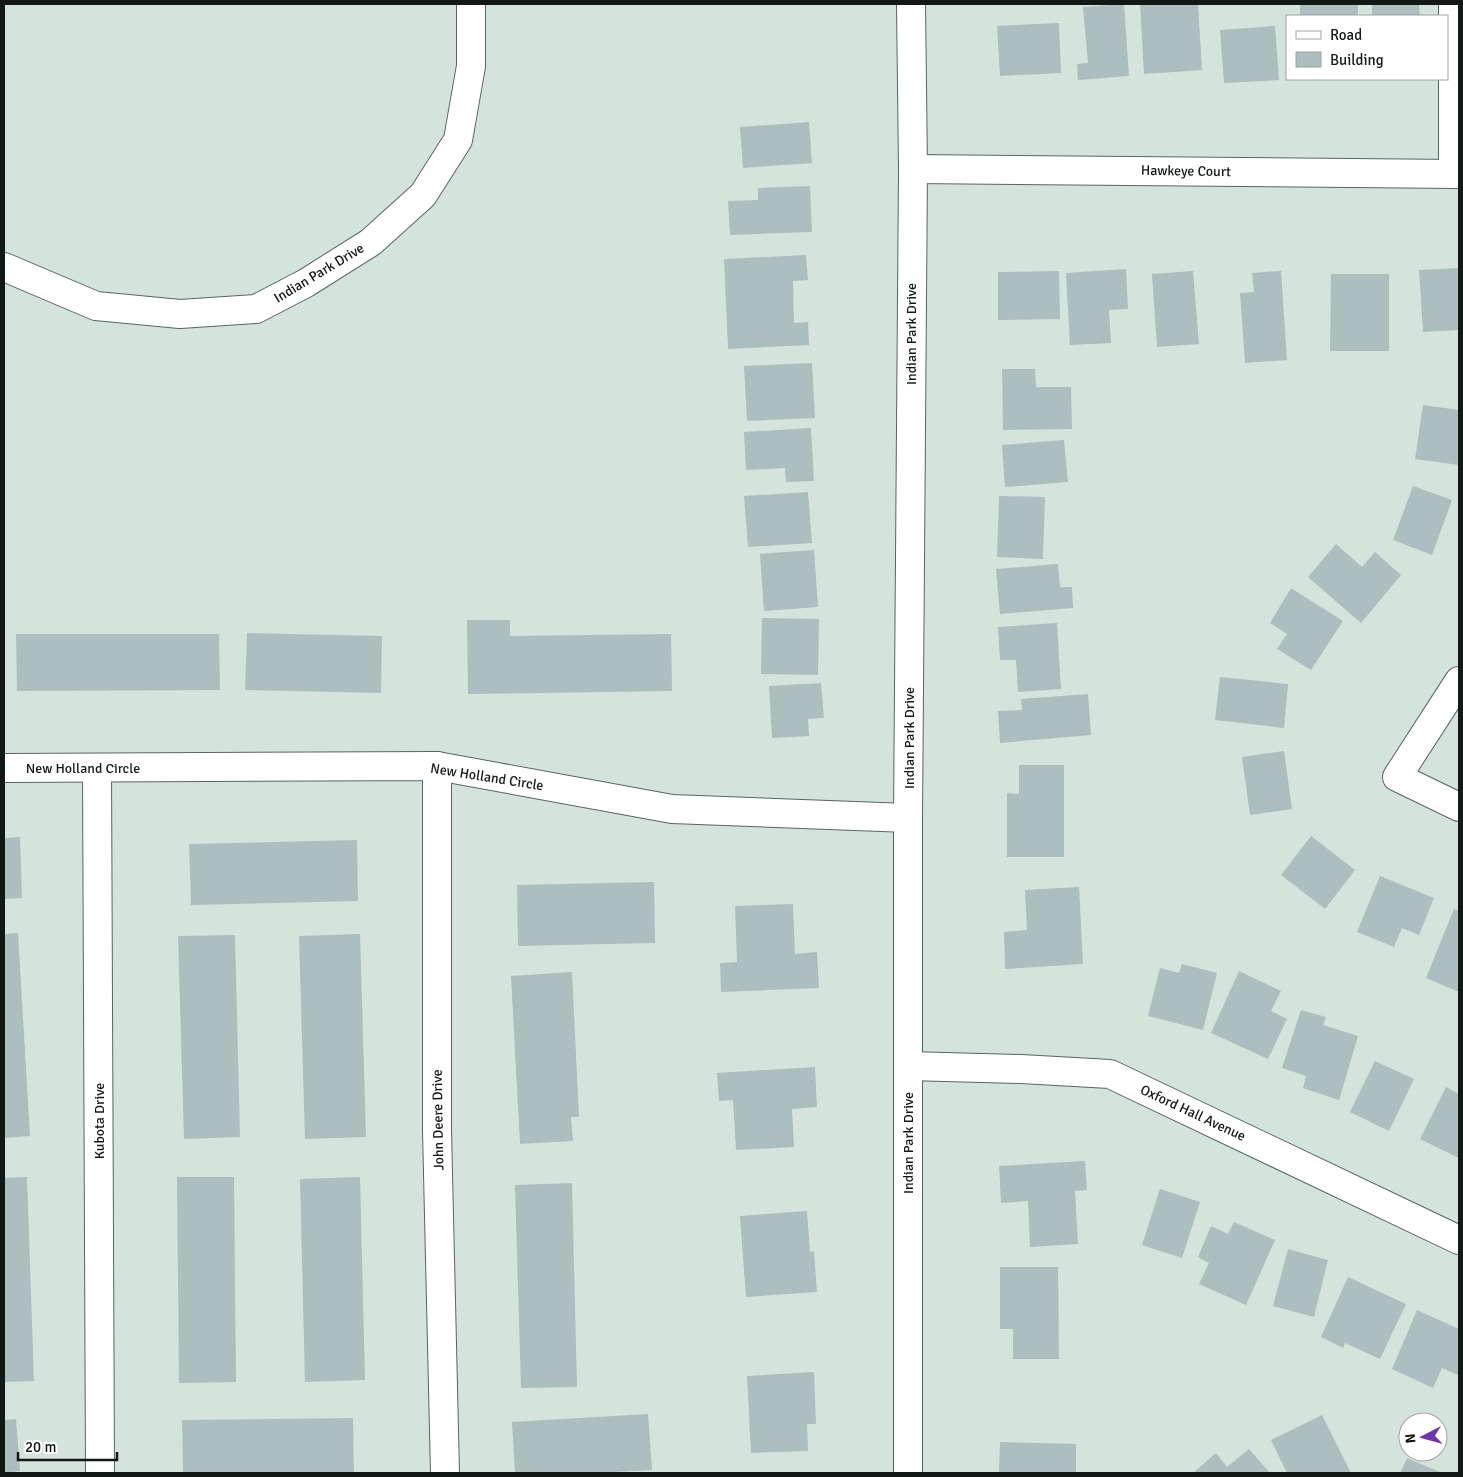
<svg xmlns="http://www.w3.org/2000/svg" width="1463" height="1477" viewBox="0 0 1463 1477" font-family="Signika,sans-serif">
<rect width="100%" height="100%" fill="#d4e4dd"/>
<g fill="#acbebd">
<polygon points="1124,4 1129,76 1078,80 1077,64 1088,63 1083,7"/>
<polygon points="1140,4 1198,4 1202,70 1144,74"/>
<rect x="1300" y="4" width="58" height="12"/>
<polygon points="1372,4 1419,4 1420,16 1372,16"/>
<polygon points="1059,23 1061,73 1000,76 997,26"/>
<polygon points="1275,26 1279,80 1224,83 1220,30"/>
<polygon points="809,122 812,163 743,168 740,127"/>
<polygon points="810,186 812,232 730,235 728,201 758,200 758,188"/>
<polygon points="806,255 808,280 793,281 794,323 808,322 809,345 728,349 724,259"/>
<polygon points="1459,268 1459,330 1423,332 1419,270"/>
<polygon points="1126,269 1128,309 1109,310 1111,343 1070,345 1066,273"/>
<polygon points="1059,271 1060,319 998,320 998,272"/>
<polygon points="1193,271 1199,344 1157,347 1152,274"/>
<polygon points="1281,271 1287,360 1245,363 1240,293 1254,292 1252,273"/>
<polygon points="1331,274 1389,274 1389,351 1330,351"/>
<polygon points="812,363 815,418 747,421 744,366"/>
<polygon points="1002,369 1035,369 1036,387 1071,387 1072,429 1003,430"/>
<polygon points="1423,405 1459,410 1459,465 1415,459"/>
<polygon points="811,428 814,481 786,482 785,468 746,470 744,432"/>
<polygon points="1064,440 1068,482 1005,487 1002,445"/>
<polygon points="1413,486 1452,500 1432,555 1393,540"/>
<polygon points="808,492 812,543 748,547 744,496"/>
<polygon points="999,496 1045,497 1043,559 997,557"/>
<polygon points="1336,544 1362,567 1375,552 1401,575 1361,623 1308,577"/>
<polygon points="814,550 818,607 764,611 760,554"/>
<polygon points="1058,564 1060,587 1072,587 1073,608 1000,614 996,569"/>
<polygon points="1291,588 1343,621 1311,670 1277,649 1287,634 1270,623"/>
<polygon points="762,618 819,619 818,675 761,674"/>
<polygon points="467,620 510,620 510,636 671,634 672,691 468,694"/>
<polygon points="1057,623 1061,689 1018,692 1016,660 1000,660 998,627"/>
<polygon points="247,633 382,636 381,693 245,690"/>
<polygon points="16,634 219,634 220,690 17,691"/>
<polygon points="1220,677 1288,684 1284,728 1215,720"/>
<polygon points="821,683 824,718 808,719 809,736 772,738 769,686"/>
<polygon points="1088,694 1091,735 1000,743 998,711 1022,710 1021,699"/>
<polygon points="1284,751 1292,809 1250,815 1242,757"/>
<polygon points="1019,765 1064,765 1064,857 1007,857 1007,793 1019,794"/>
<polygon points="1311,836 1355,870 1325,909 1281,875"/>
<polygon points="20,837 22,898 4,899 4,838"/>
<polygon points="357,840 358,901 191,905 189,844"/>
<polygon points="1380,876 1434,898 1419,935 1402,928 1394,947 1357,932"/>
<polygon points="654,882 655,943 518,946 517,885"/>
<polygon points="1079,887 1083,964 1005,969 1004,932 1027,930 1025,890"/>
<polygon points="793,904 795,954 817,952 819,988 721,992 720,963 737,962 735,906"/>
<polygon points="1454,909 1459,911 1459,992 1426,978"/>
<polygon points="18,933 30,1136 4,1138 4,934"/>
<polygon points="360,934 366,1137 305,1139 299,936"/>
<polygon points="235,935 240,1137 184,1139 178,936"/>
<polygon points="1182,964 1217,973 1203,1030 1148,1016 1160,968 1179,973"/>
<polygon points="1239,971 1281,991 1271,1011 1287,1019 1268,1059 1211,1033"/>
<polygon points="572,972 579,1117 571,1117 573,1141 520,1144 511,976"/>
<polygon points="1301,1010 1326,1017 1323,1025 1358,1036 1339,1100 1303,1088 1306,1076 1282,1068"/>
<polygon points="1375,1061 1414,1079 1389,1131 1350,1112"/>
<polygon points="815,1067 817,1107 792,1109 794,1147 736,1150 733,1100 719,1101 717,1073"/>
<polygon points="1446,1087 1459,1094 1459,1158 1420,1139"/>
<polygon points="1085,1161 1087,1190 1075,1191 1078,1244 1030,1247 1028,1201 1001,1203 999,1166"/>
<polygon points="27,1177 34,1381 4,1382 4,1178"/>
<polygon points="177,1177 234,1177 236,1382 179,1383"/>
<polygon points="360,1177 365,1380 305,1382 300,1179"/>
<polygon points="572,1183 577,1387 521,1388 515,1185"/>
<polygon points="1160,1189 1200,1202 1182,1258 1142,1245"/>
<polygon points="807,1211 810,1252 814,1251 817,1292 746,1297 740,1216"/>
<polygon points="1234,1222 1275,1240 1246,1305 1199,1284 1209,1263 1198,1257 1211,1226 1228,1234"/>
<polygon points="1288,1249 1328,1260 1314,1317 1273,1306"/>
<polygon points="1000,1267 1058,1267 1059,1359 1013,1359 1013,1329 1000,1329"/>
<polygon points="1348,1277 1406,1304 1380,1359 1345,1343 1343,1348 1321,1337"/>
<polygon points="1417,1310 1459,1329 1459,1372 1458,1375 1442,1368 1433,1388 1392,1369"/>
<polygon points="814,1372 816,1424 807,1424 808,1451 751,1453 747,1376"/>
<polygon points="648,1414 652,1470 594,1473 515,1473 512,1422"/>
<polygon points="1322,1415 1351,1473 1287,1473 1271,1440"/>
<polygon points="353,1418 354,1473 183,1473 182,1420"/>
<polygon points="16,1419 20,1471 4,1473 4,1420"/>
<polygon points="1000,1442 1076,1444 1076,1473 999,1473"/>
<polygon points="1249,1449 1270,1473 1193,1473 1216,1453 1227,1467"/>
<polygon points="1407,1458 1442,1473 1400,1473"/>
</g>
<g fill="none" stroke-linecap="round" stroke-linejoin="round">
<g stroke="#586660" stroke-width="30">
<g id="minor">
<polyline points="913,169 1459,174"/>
<polyline points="1453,174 1453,4"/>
<polyline points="4,267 96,306 180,314 256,309 306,283 371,242 423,195 458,140 471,66 471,4"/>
<polyline points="1459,681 1397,777 1459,807"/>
<polyline points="437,766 437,1130 445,1473"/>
<polyline points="4,768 437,766 672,809 908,818"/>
<polyline points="97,768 100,1473"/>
<polyline points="908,1066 1021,1069 1110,1074 1459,1240"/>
<polyline points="908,1473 908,818 913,169 911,4"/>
</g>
</g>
<use href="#minor" stroke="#fff" stroke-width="28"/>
</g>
<g text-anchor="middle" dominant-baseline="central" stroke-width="4.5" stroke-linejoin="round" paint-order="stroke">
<g font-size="14" fill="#121815" stroke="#fff">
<text transform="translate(1186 171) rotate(1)">Hawkeye Court</text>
<text transform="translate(319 273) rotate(-31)">Indian Park Drive</text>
<text transform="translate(911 334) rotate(-90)">Indian Park Drive</text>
<text transform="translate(909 738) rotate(-90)">Indian Park Drive</text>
<text x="83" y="768">New Holland Circle</text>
<text transform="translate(487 777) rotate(9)">New Holland Circle</text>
<text transform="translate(1193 1113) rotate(25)">Oxford Hall Avenue</text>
<text transform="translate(438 1120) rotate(-91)">John Deere Drive</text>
<text transform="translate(99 1121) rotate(-90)">Kubota Drive</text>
<text transform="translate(908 1143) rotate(-90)">Indian Park Drive</text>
</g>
</g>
<rect width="1463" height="1477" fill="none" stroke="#121815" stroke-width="10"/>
<rect x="1286" y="15" width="162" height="65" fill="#ffffff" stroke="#a0a3a1"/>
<rect x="1296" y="31" width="25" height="8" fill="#ffffff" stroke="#a0a3a1"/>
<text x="1330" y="40" font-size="15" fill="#121815">Road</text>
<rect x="1296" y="52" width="25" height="15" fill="#acbebd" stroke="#a0a3a1"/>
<text x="1330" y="65" font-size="15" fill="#121815">Building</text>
<g transform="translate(1423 1437) rotate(264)"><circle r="24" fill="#ffffff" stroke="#a0a3a1"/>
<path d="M0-4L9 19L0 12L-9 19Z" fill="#7035ab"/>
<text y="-8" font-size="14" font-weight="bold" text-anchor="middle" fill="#121815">N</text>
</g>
<path d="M18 1452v8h99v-8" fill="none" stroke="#121815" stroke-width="2.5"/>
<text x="25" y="1452" font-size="15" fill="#121815" stroke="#ffffff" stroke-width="4" paint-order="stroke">20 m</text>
</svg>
